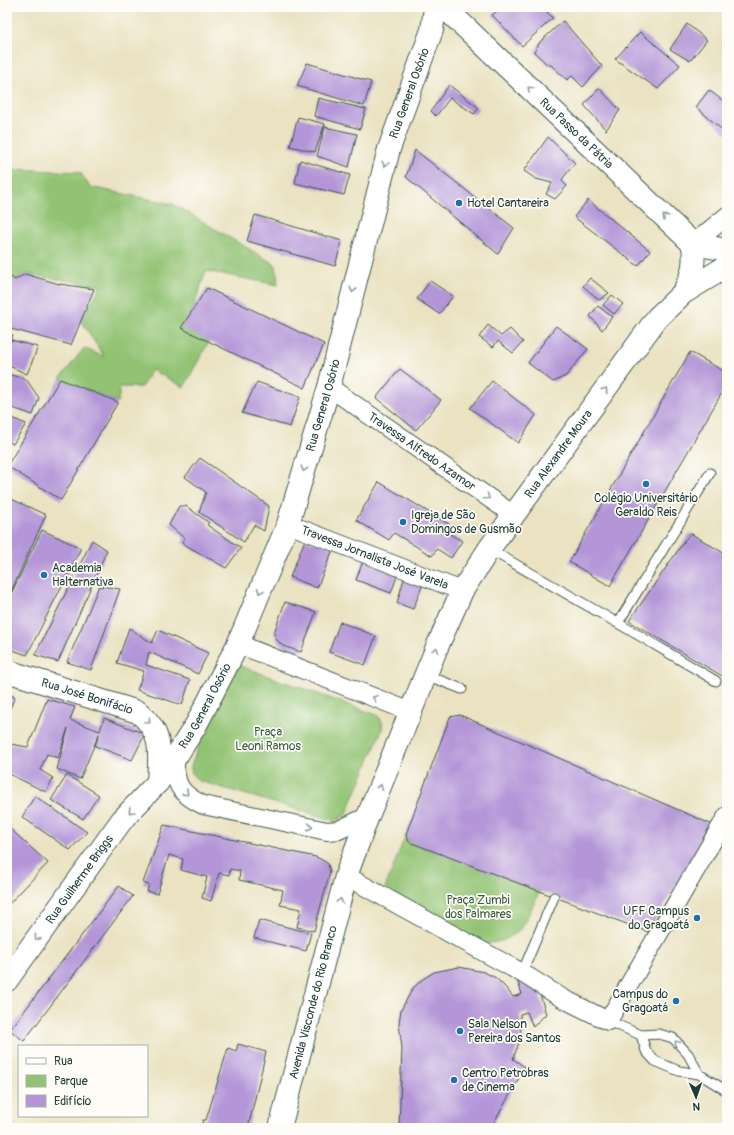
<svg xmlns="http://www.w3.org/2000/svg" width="734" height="1135" viewBox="0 0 734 1135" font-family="Pangolin,sans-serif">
<rect width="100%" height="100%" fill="#fdfcf7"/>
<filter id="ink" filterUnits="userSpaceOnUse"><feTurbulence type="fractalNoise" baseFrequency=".025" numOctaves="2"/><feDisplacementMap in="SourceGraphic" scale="8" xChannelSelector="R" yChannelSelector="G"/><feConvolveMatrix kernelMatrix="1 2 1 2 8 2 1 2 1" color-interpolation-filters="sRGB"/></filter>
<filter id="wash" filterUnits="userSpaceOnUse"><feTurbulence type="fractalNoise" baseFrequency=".012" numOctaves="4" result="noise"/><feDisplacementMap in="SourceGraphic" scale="16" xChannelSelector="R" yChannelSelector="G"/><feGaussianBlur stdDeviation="0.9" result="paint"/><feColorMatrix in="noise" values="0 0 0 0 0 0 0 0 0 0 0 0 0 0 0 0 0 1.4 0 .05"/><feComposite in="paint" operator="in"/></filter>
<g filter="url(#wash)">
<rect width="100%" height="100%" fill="#eae2c1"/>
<g fill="#92c373" stroke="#588054">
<polygon points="7,169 80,172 90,187 173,204 276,265 278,285 206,271 192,311 209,341 184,387 152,370 141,387 120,387 118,402 60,379 84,348 104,357 81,320 101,286 25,274 15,280 7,274"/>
<path d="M240 666 377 715C382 720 383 723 382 730L347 813 340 819 333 820 199 781C193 776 191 773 191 766L225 674 231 668Z"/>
<polygon points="406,834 409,842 540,891 523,926 515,934 502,941 472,946 382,896"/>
</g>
<g id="blocks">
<g fill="#b395d8">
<polygon points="502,7 542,7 553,18 522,46 492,15"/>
<polygon points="563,21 602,66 583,87 572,76 567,80 551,65 548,65 534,52 540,42"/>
<polygon points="687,24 707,40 690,61 670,49"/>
<polygon points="640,32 680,65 658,89 615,59"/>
<polygon points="307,63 371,82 364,106 297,86"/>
<polygon points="449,85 479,108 474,114 450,98 436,116 431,111"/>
<polygon points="599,88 620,110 606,130 584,105"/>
<polygon points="709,90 727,104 727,134 696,107"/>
<polygon points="318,98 366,109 360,129 314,116"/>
<polygon points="298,117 325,124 315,152 290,146"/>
<polygon points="325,127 357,134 349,167 317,156"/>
<polygon points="548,137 575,163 563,178 562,181 567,186 555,199 546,194 552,183 536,179 524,171"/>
<polygon points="415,150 514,228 498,254 406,177"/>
<polygon points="300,160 350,175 344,195 295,183"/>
<polygon points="588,200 650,251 638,266 574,217"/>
<polygon points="255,215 342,241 335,266 247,241"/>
<polygon points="7,274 15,280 25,274 59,284 94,289 71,345 7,328"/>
<polygon points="590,278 609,293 599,300 583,286"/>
<polygon points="430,281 453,296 439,314 417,299"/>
<polygon points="207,288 324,344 305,388 181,328"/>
<polygon points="612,295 623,304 614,314 603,305"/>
<polygon points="598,306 612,317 602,330 590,316"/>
<polygon points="488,325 501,336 510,329 523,342 513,353 498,341 493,347 479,337"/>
<polygon points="556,326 588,349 566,376 553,382 528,363"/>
<polygon points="7,334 13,335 11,340 38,347 27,374 7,365"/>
<polygon points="690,352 727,373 727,384 610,586 569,562"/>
<polygon points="400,369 441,400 416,430 376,398"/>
<polygon points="7,374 26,379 39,398 33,415 7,406"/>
<polygon points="60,379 118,402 61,500 7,466"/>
<polygon points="492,381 536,415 518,443 470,408"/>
<polygon points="257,382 300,397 290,427 242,413"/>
<polygon points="7,416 26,424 13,444 7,441"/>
<polygon points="200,458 269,506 264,531 254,525 244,542 199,512 206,492 185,477"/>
<polygon points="379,482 450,525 446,532 462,541 451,558 437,549 432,556 394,533 389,540 356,520"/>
<polygon points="7,497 46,515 7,600"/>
<polygon points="179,506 186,506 209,523 207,525 241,548 226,568 182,543 184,538 169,525"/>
<polygon points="42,530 81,548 27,655 7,648 7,602"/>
<polygon points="690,533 727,555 727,671 724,677 629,621"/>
<polygon points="92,540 107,550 58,662 35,655"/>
<polygon points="305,540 334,547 317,588 290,577"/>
<polygon points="365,556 400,568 391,593 356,580"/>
<polygon points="406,572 426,577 413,609 397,603"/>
<polygon points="99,586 120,589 91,670 67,662"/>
<polygon points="285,602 316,612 301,652 283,646 277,640 274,633"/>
<polygon points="340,622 376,636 365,665 329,652"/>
<polygon points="129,628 152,643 158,630 208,653 198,674 149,652 146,665 190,680 182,705 137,690 144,671 117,663"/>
<polygon points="7,694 15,697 7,715"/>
<polygon points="47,699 75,707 70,720 100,731 104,718 145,734 132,760 95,746 99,734 80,779 57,769 68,728 58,758 47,754 40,770 53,778 46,792 7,773 7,753 10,744 28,747"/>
<polygon points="460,715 713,825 648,932 409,842 406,834 450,717"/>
<polygon points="67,775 99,795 83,819 51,800"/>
<polygon points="35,796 87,832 70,850 22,817"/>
<polygon points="164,825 292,852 316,857 324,861 328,864 330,872 314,931 297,927 301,909 280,905 283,890 239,880 240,871 230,869 229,875 219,873 211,901 202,898 207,877 181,870 183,859 169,855 157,894 147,891 149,885 143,883"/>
<polygon points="7,826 48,863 7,906"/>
<polygon points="119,886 133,896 24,1041 10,1030"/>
<polygon points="259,920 311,933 306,951 254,938"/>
<polygon points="459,967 484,972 496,978 505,987 513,997 522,994 516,977 536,982 546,1014 533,1027 527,1012 520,1014 521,1037 513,1059 525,1067 491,1128 399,1128 402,1048 399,1023 401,1010 413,988 423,979 434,972"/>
<polygon points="238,1044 266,1052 248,1128 201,1127 203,1120 206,1120 228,1048 236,1051"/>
</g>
</g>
</g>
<g filter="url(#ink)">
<use href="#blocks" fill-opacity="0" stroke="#3d5649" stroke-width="1"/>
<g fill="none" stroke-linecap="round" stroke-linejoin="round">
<g stroke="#3d5649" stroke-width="11">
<g id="service">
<polyline points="489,549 640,636 716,681"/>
<polyline points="618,623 710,473"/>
<polyline points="426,675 462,689"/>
<polyline points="522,973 554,897"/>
<polyline points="608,1021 641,1035 659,1034 673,1038 688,1054 699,1074"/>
<polyline points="641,1035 646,1051 655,1061 679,1071 699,1074 727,1091"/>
</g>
</g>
<g stroke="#3d5649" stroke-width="20">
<g id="minor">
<polyline points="693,244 727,216"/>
<path id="s1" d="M329 387 515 516"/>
<path id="s2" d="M288 524 462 591"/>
<polyline points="238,644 411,712"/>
<path d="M175 758C174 784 180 794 203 805L327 831 339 830 368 816"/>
<polyline points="346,876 522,973 562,998 608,1021 727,816"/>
</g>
</g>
<g stroke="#3d5649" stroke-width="24">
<g id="tertiary">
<path id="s3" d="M444 7 693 244 727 250"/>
<path d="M683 293C693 274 695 265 693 244"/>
<path id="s4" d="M7 671 138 712C163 732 160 752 158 782"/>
<path id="s5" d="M7 980 122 820 157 783 175 758 196 725 238 644 288 524 329 387 389 149 432 30 435 7"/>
</g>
</g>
<g stroke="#3d5649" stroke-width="24">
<g id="secondary">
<path id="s6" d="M280 1128 346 876 368 816 437 647 462 591 489 549 657 318 683 293 727 266"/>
</g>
</g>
<use href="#service" stroke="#fff" stroke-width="9"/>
<use href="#minor" stroke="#fff" stroke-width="18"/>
<use href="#tertiary" stroke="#fff" stroke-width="22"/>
<use href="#secondary" stroke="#fff" stroke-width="22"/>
</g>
<defs><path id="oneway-chevron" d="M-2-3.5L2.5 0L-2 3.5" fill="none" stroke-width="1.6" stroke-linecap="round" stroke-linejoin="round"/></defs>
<g stroke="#8f9e9a">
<use href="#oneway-chevron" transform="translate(530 89) rotate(-137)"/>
<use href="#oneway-chevron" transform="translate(385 164) rotate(104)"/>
<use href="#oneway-chevron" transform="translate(665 217) rotate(-137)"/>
<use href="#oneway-chevron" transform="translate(353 290) rotate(104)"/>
<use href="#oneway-chevron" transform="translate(605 390) rotate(-54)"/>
<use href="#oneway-chevron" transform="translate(304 469) rotate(106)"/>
<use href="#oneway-chevron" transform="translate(487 497) rotate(35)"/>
<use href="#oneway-chevron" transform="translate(260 591) rotate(113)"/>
<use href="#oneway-chevron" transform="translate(436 650) rotate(-69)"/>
<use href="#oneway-chevron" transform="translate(375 698) rotate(-159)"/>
<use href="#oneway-chevron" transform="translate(148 721) rotate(49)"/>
<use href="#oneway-chevron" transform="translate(380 787) rotate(-67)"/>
<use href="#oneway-chevron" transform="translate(186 793) rotate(44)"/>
<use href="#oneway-chevron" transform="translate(131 811) rotate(134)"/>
<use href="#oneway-chevron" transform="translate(310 827) rotate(12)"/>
<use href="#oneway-chevron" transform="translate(340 901) rotate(-75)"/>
<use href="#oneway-chevron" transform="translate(37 938) rotate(126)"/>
<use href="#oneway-chevron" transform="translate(677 1043) rotate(-135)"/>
</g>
</g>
<g fill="#1f6fb2" stroke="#fdfcf7" stroke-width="1.5">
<circle cx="459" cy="203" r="4"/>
<circle cx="646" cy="484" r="4"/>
<circle cx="403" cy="522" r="4"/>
<circle cx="44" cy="575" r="4"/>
<circle cx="697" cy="918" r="4"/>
<circle cx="676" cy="1001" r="4"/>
<circle cx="460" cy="1031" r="4"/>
<circle cx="454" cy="1080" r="4"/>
</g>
<g text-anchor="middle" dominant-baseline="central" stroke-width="3.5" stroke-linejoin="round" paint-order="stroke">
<g font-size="12" fill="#1f3d34" stroke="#fdfcf7">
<text stroke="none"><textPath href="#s5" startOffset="987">Rua General Osório</textPath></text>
<text stroke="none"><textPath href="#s3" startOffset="183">Rua Passo da Pátria</textPath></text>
<text stroke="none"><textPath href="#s5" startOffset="663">Rua General Osório</textPath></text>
<text stroke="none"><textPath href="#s1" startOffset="113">Travessa Alfredo Azamor</textPath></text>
<text stroke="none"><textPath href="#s6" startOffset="736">Rua Alexandre Moura</textPath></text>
<text stroke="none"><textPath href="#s2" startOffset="93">Travessa Jornalista José Varela</textPath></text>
<text stroke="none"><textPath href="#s4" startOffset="84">Rua José Bonifácio</textPath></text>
<text stroke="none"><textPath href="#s5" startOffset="339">Rua General Osório</textPath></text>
<text stroke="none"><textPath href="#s5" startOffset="124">Rua Guilherme Briggs</textPath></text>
<text stroke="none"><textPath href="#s6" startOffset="130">Avenida Visconde do Rio Branco</textPath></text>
</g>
<g font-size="12" fill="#1f3d34" stroke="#fdfcf7" text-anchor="start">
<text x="467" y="203">Hotel Cantareira</text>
<text x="646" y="498" text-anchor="middle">Colégio Universitário<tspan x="646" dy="14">Geraldo Reis</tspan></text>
<text x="411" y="515">Igreja de São<tspan x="411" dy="14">Domingos de Gusmão</tspan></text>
<text x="52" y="568">Academia<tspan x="52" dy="14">Halternativa</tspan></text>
<text x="689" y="911" text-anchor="end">UFF Campus<tspan x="689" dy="14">do Gragoatá</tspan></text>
<text x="668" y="994" text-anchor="end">Campus do<tspan x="668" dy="14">Gragoatá</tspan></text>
<text x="468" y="1024">Sala Nelson<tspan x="468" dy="14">Pereira dos Santos</tspan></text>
<text x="462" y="1073">Centro Petrobras<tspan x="462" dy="14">de Cinema</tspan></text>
</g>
<g font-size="12" fill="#3c5e44" stroke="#fdfcf7">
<text x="268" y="732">Praça<tspan x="268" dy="14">Leoni Ramos</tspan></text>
<text x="478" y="900">Praça Zumbi<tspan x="478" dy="14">dos Palmares</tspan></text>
</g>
</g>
<rect width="734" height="1135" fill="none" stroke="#fdfcf7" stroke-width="24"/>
<rect x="18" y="1045" width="130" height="72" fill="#fdfcf7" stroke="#a4b0a9"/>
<rect x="26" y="1058" width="20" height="6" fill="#ffffff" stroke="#a4b0a9"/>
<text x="54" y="1065" font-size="12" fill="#1f3d34">Rua</text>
<rect x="26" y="1075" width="20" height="12" fill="#92c373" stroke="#a4b0a9"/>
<text x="54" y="1085" font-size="12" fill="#1f3d34">Parque</text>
<rect x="26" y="1095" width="20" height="12" fill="#b395d8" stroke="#a4b0a9"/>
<text x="54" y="1105" font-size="12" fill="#1f3d34">Edifício</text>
<g transform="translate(696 1097) rotate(178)" stroke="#fdfcf7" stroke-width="3" paint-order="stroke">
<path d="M0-3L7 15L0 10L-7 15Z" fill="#1f3d34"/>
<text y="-6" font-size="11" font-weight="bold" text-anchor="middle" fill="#1f3d34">N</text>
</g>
</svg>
